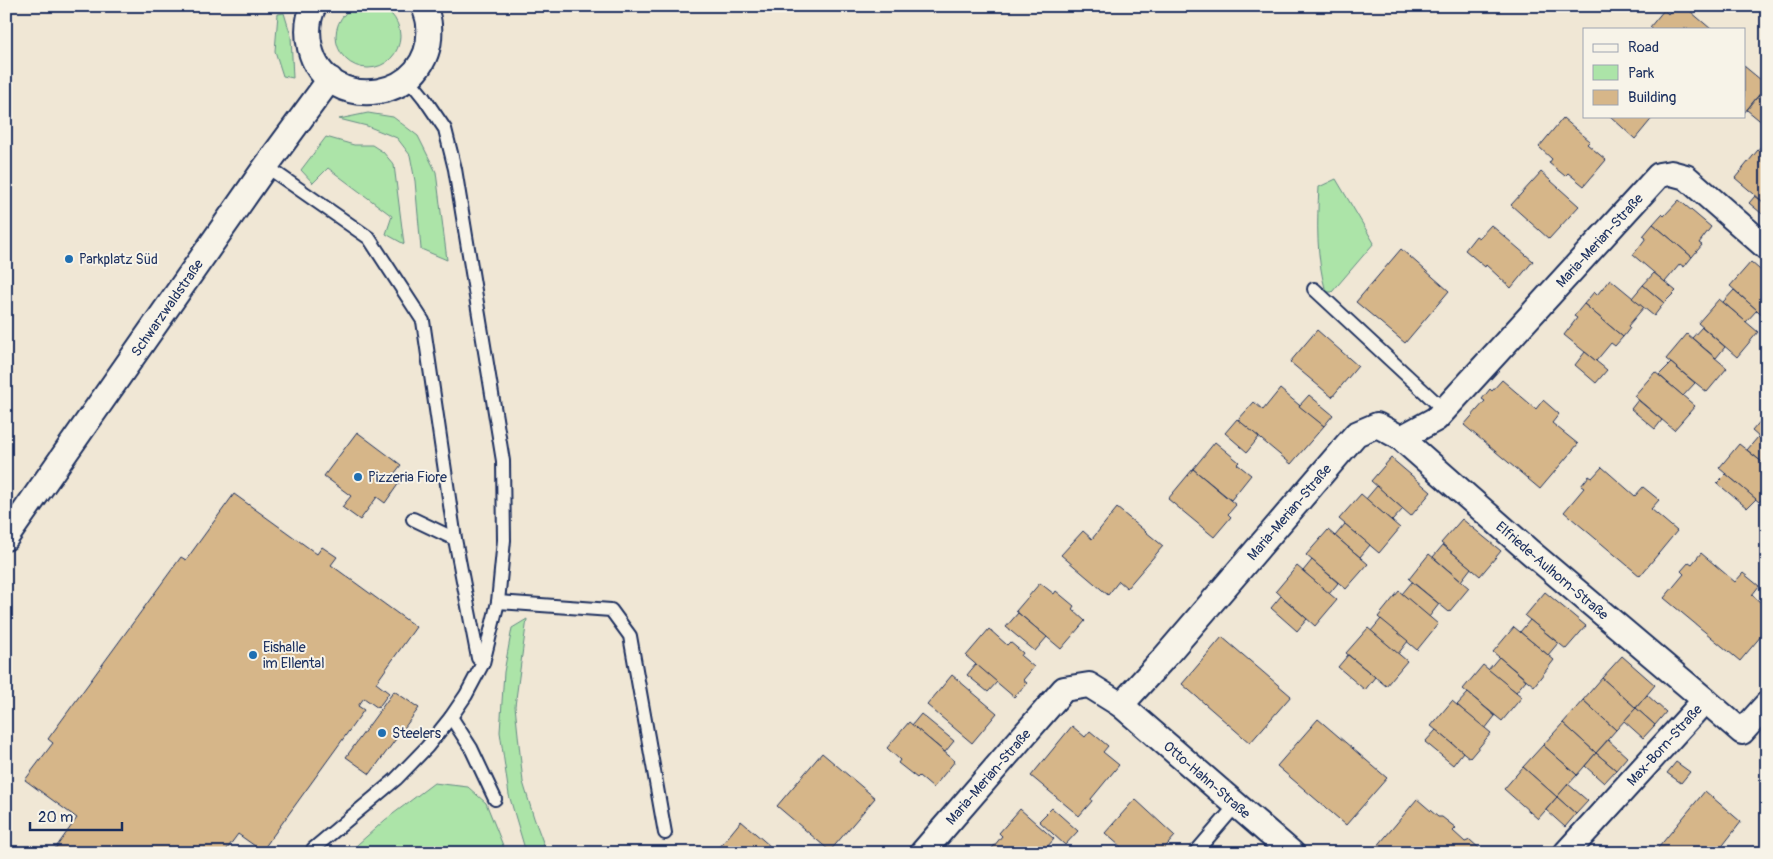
<svg xmlns="http://www.w3.org/2000/svg" width="1773" height="859" viewBox="0 0 1773 859" font-family="Pangolin,sans-serif">
<rect width="100%" height="100%" fill="#f0e7d5"/>
<filter id="ink" filterUnits="userSpaceOnUse"><feTurbulence type="fractalNoise" baseFrequency=".02" numOctaves="2"/><feDisplacementMap in="SourceGraphic" scale="10" xChannelSelector="R" yChannelSelector="G"/><feConvolveMatrix kernelMatrix="1 2 1 2 8 2 1 2 1" color-interpolation-filters="sRGB"/></filter>
<g filter="url(#ink)">
<g fill="#ace4a8" stroke="#648a83">
<circle cx="368" cy="36" r="32"/>
<polygon points="284,13 291,36 293,78 283,76 275,51 278,14"/>
<polygon points="368,113 393,117 418,136 436,172 447,260 421,249 415,181 410,155 397,138 367,126 339,119"/>
<polygon points="326,137 354,145 372,145 383,152 394,165 404,244 386,234 392,216 328,168 313,183 301,170"/>
<path d="M1336 179 1374 243 1332 292H1326C1316 257 1317 223 1319 187Z"/>
<polygon points="527,619 515,706 523,782 534,818 547,853 527,853 525,849 509,795 500,732 504,672 512,628"/>
<polygon points="434,783 468,787 486,803 506,853 348,853 385,820"/>
</g>
<g fill="#d6b689" stroke="#1b2f5e">
<polygon points="1675,6 1684,6 1711,29 1652,29 1650,27 1664,10 1668,14"/>
<polygon points="1744,66 1767,85 1744,113"/>
<polygon points="1767,85 1767,121 1764,124 1747,110"/>
<polygon points="1610,116 1654,116 1635,139"/>
<polygon points="1563,118 1590,141 1587,144 1606,160 1584,186 1568,173 1565,176 1549,163 1552,159 1539,147"/>
<polygon points="1762,145 1767,149 1767,205 1735,178"/>
<polygon points="1541,172 1579,206 1549,239 1511,205"/>
<polygon points="1755,196 1767,205 1767,218 1749,203"/>
<polygon points="1679,200 1711,227 1699,243 1702,245 1692,257 1653,224 1662,214 1664,216"/>
<polygon points="1653,224 1692,257 1684,267 1680,264 1665,282 1633,255 1646,238 1643,236"/>
<polygon points="1491,225 1533,261 1511,288 1486,265 1485,267 1465,250 1476,236 1479,238"/>
<polygon points="1401,249 1449,291 1405,343 1356,302"/>
<polygon points="1751,262 1767,276 1767,319 1730,286"/>
<polygon points="1654,273 1676,291 1664,303 1643,285"/>
<polygon points="1610,279 1644,307 1628,326 1630,328 1623,337 1584,304 1594,292 1597,295"/>
<polygon points="1643,285 1664,303 1654,316 1632,298"/>
<polygon points="1734,290 1757,310 1746,322 1723,302"/>
<polygon points="1719,299 1758,332 1737,357 1698,323"/>
<polygon points="1584,304 1623,337 1615,346 1611,343 1596,361 1564,335 1577,318 1574,316"/>
<polygon points="1702,327 1725,347 1716,358 1692,338"/>
<polygon points="1317,330 1358,366 1332,397 1290,362"/>
<polygon points="1687,334 1727,368 1707,392 1666,359"/>
<polygon points="1585,352 1607,370 1596,383 1575,365"/>
<polygon points="1671,363 1695,383 1683,396 1659,375"/>
<polygon points="1655,372 1695,406 1674,430 1634,396"/>
<polygon points="1502,380 1536,409 1543,400 1559,414 1552,423 1578,444 1540,489 1464,425 1485,401 1482,399 1490,389 1492,391"/>
<polygon points="1280,389 1324,426 1291,464 1238,420 1254,402 1263,410"/>
<polygon points="1309,395 1333,415 1324,426 1299,406"/>
<polygon points="1638,400 1662,420 1655,429 1631,409"/>
<polygon points="1767,413 1767,444 1752,431"/>
<polygon points="1237,419 1259,437 1247,452 1225,433"/>
<polygon points="357,432 401,465 391,478 399,483 385,503 377,497 360,520 342,507 351,496 324,476"/>
<polygon points="1758,437 1767,444 1767,466 1747,450"/>
<polygon points="1215,442 1239,462 1237,464 1251,475 1231,500 1193,469"/>
<polygon points="1739,444 1767,466 1767,493 1759,502 1719,468"/>
<polygon points="1391,458 1431,492 1411,516 1371,481"/>
<polygon points="1602,467 1635,496 1643,487 1659,500 1651,509 1677,531 1640,576 1564,512 1584,488 1581,486 1589,476 1592,478"/>
<polygon points="1193,469 1236,505 1228,514 1231,517 1214,537 1168,499"/>
<polygon points="1726,474 1756,499 1747,508 1717,483"/>
<polygon points="1377,486 1403,509 1392,521 1366,499"/>
<polygon points="234,494 317,554 322,547 337,557 331,565 416,627 376,683 389,693 378,708 364,698 358,706 364,710 262,851 238,834 224,853 52,853 77,818 25,780 53,743 48,739 181,557 186,560"/>
<polygon points="1361,494 1400,528 1379,553 1339,519"/>
<polygon points="1117,508 1163,546 1127,588 1119,581 1108,595 1061,555 1083,531 1092,539"/>
<polygon points="1462,519 1501,551 1480,576 1441,543"/>
<polygon points="1345,524 1370,545 1360,557 1335,536"/>
<polygon points="1328,530 1368,564 1346,589 1306,555"/>
<polygon points="1443,545 1471,568 1461,581 1433,557"/>
<polygon points="1701,553 1735,582 1743,573 1759,586 1752,595 1767,608 1767,629 1740,661 1664,598 1684,574 1681,571 1689,562 1692,564"/>
<polygon points="1429,554 1469,588 1449,612 1409,579"/>
<polygon points="1312,560 1338,583 1329,594 1303,571"/>
<polygon points="1297,566 1337,600 1315,626 1276,591"/>
<polygon points="1412,582 1439,604 1429,617 1402,594"/>
<polygon points="1040,583 1054,594 1056,591 1074,606 1072,609 1085,621 1061,649 1016,611"/>
<polygon points="1399,591 1438,624 1417,650 1378,617"/>
<polygon points="1545,592 1586,626 1566,649 1525,616"/>
<polygon points="1281,596 1307,619 1297,631 1271,608"/>
<polygon points="1018,613 1047,637 1035,651 1006,627"/>
<polygon points="1381,619 1408,641 1398,654 1371,631"/>
<polygon points="1530,620 1558,643 1548,655 1520,632"/>
<polygon points="1514,627 1554,660 1534,686 1493,652"/>
<polygon points="1368,628 1407,661 1386,686 1346,653"/>
<polygon points="989,629 1007,645 1010,642 1023,653 1021,656 1034,667 1023,680 1027,683 1014,697 966,656"/>
<polygon points="1222,637 1291,696 1250,743 1182,684"/>
<polygon points="1348,655 1375,677 1365,690 1338,667"/>
<polygon points="1622,656 1655,685 1636,708 1602,678"/>
<polygon points="1499,657 1526,680 1516,692 1488,670"/>
<polygon points="976,664 997,682 988,692 967,675"/>
<polygon points="1483,665 1522,697 1502,721 1463,689"/>
<polygon points="952,675 997,713 972,743 927,705"/>
<polygon points="1602,678 1636,708 1616,730 1583,700"/>
<polygon points="394,691 419,708 370,774 346,757"/>
<polygon points="1468,693 1495,716 1485,729 1457,705"/>
<polygon points="1647,695 1666,712 1655,725 1636,708"/>
<polygon points="1583,700 1616,730 1596,753 1563,723"/>
<polygon points="1452,701 1491,733 1470,758 1431,726"/>
<polygon points="1636,708 1655,725 1643,738 1624,721"/>
<polygon points="921,714 954,741 945,752 912,725"/>
<polygon points="1318,719 1387,778 1346,825 1277,766"/>
<polygon points="909,722 955,761 933,788 919,776 917,778 898,763 900,760 887,748"/>
<polygon points="1563,723 1596,753 1577,775 1543,745"/>
<polygon points="1072,726 1085,737 1090,731 1108,746 1103,752 1119,765 1091,799 1092,801 1079,816 1031,776"/>
<polygon points="1436,730 1463,752 1453,765 1425,742"/>
<polygon points="1608,740 1627,757 1616,770 1596,753"/>
<polygon points="1543,745 1577,775 1557,797 1523,767"/>
<polygon points="822,753 875,798 830,851 777,806"/>
<polygon points="1596,753 1616,770 1604,783 1585,766"/>
<polygon points="1676,762 1690,772 1681,783 1667,773"/>
<polygon points="1523,767 1557,797 1538,819 1504,789"/>
<polygon points="1568,784 1588,801 1576,814 1557,797"/>
<polygon points="1705,791 1741,822 1717,853 1654,853"/>
<polygon points="1557,797 1576,814 1565,827 1546,810"/>
<polygon points="1135,799 1175,836 1160,853 1128,853 1105,833"/>
<polygon points="1417,799 1438,817 1442,817 1456,828 1453,831 1465,842 1470,840 1480,849 1477,853 1382,853 1376,848"/>
<polygon points="1052,808 1078,831 1065,845 1039,821"/>
<polygon points="1020,809 1054,839 1042,853 993,853 990,851 1002,836 999,833"/>
<polygon points="741,821 778,853 715,853"/>
</g>
<g fill="none" stroke-linecap="round" stroke-linejoin="round">
<g stroke="#1b2f5e" stroke-width="16">
<g id="lane">
<polyline points="266,166 369,238 423,321 455,539 478,658 483,663"/>
<polyline points="1314,289 1444,410"/>
<polyline points="413,519 455,539"/>
<polyline points="498,602 611,610 630,636 665,833"/>
<polyline points="451,717 471,748 495,799"/>
<polyline points="313,849 396,779 427,747 451,717 466,695 483,663 498,602 504,540 503,461 455,169 445,129 424,98 408,78"/>
<polyline points="1195,853 1237,804"/>
</g>
</g>
<g stroke="#1b2f5e" stroke-width="28">
<g id="street">
<path d="M314 6C307 19 307 34 310 48 326 117 436 102 429 25 429 19 426 12 424 6"/>
<path id="s1" d="M1401 438 1436 419 1659 175 1671 173 1686 177 1767 248"/>
<path id="s2" d="M6 538 266 166 330 79"/>
<path id="s3" d="M1121 705 1292 853"/>
<path id="s4" d="M922 853 1064 689 1089 685 1121 705 1164 658 1356 434 1377 425 1401 438 1529 551 1705 700"/>
<path id="s5" d="M1566 853 1705 700 1742 732 1767 704"/>
</g>
</g>
<use href="#lane" stroke="#f7f3e8" stroke-width="12"/>
<use href="#street" stroke="#f7f3e8" stroke-width="24"/>
</g>
</g>
<g fill="#1f6fb2" stroke="#f7f3e8" stroke-width="2">
<circle cx="69" cy="259" r="5"/>
<circle cx="358" cy="477" r="5"/>
<circle cx="253" cy="655" r="5"/>
<circle cx="382" cy="733" r="5"/>
</g>
<g text-anchor="middle" dominant-baseline="central" stroke-width="4" stroke-linejoin="round" paint-order="stroke">
<g font-size="14" fill="#1b2f5e" stroke="#f7f3e8">
<text stroke="none"><textPath href="#s1" startOffset="282">Maria-Merian-Straße</textPath></text>
<text stroke="none"><textPath href="#s2" startOffset="281">Schwarzwaldstraße</textPath></text>
<text stroke="none"><textPath href="#s4" startOffset="536">Maria-Merian-Straße</textPath></text>
<text stroke="none"><textPath href="#s4" startOffset="890">Elfriede-Aulhorn-Straße</textPath></text>
<text stroke="none"><textPath href="#s5" startOffset="146">Max-Born-Straße</textPath></text>
<text stroke="none"><textPath href="#s4" startOffset="101">Maria-Merian-Straße</textPath></text>
<text stroke="none"><textPath href="#s3" startOffset="114">Otto-Hahn-Straße</textPath></text>
</g>
<g font-size="14" fill="#1b2f5e" stroke="#f7f3e8" text-anchor="start">
<text x="79" y="259">Parkplatz Süd</text>
<text x="368" y="477">Pizzeria Fiore</text>
<text x="263" y="647">Eishalle<tspan x="263" dy="16">im Ellental</tspan></text>
<text x="392" y="733">Steelers</text>
</g>
</g>
<rect width="1773" height="859" fill="none" stroke="#f7f3e8" stroke-width="25"/>
<rect x="12" y="12" width="1748" height="834" fill="none" stroke="#1b2f5e" stroke-width="2" filter="url(#ink)"/>
<rect x="1583" y="28" width="162" height="90" fill="#f7f3e8" stroke="#9fa5b1"/>
<rect x="1593" y="44" width="25" height="8" fill="#f7f3e8" stroke="#9fa5b1"/>
<text x="1628" y="52" font-size="15" fill="#1b2f5e">Road</text>
<rect x="1593" y="65" width="25" height="15" fill="#ace4a8" stroke="#9fa5b1"/>
<text x="1628" y="78" font-size="15" fill="#1b2f5e">Park</text>
<rect x="1593" y="90" width="25" height="15" fill="#d6b689" stroke="#9fa5b1"/>
<text x="1628" y="102" font-size="15" fill="#1b2f5e">Building</text>
<path d="M30 822v8h92v-8" fill="none" stroke="#1b2f5e" stroke-width="2.5"/>
<text x="38" y="822" font-size="15" fill="#1b2f5e" stroke="#f7f3e8" stroke-width="4" paint-order="stroke">20 m</text>
</svg>
